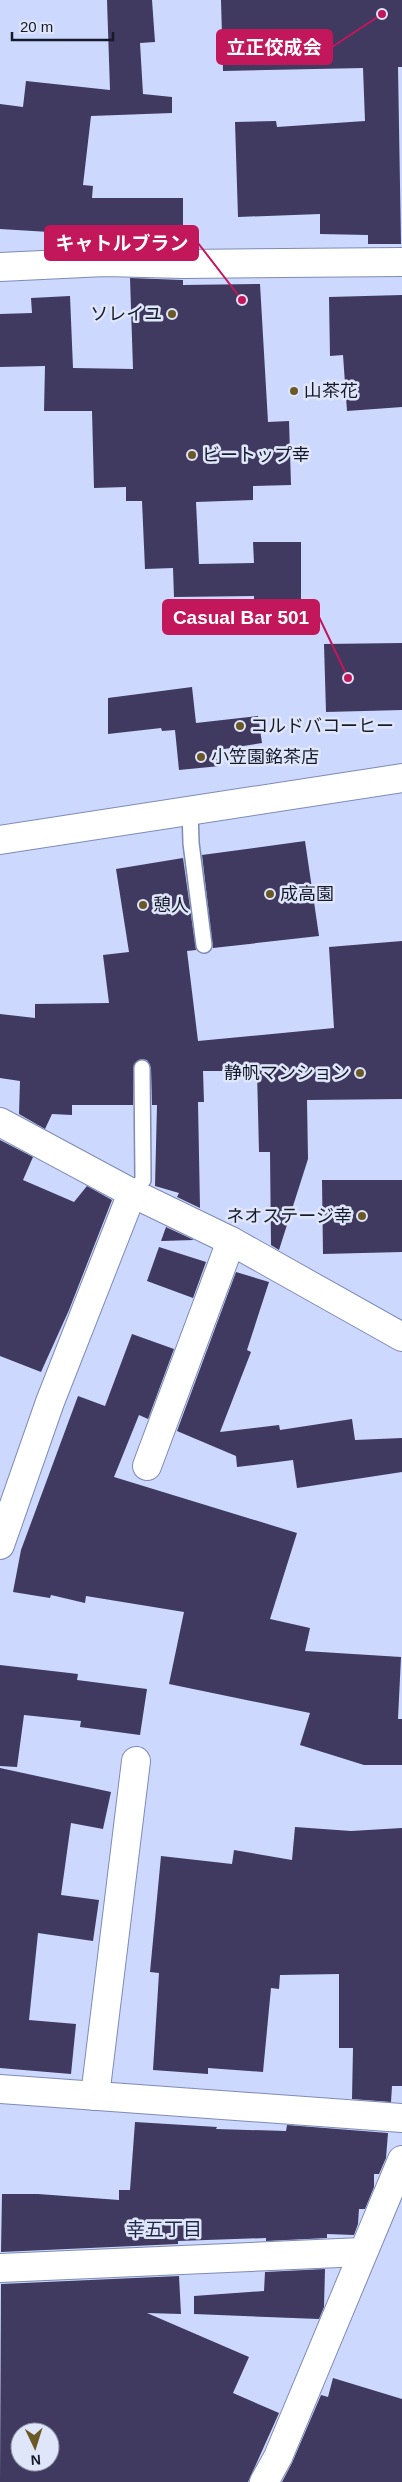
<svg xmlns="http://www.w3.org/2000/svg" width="402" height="2482" viewBox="0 0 402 2482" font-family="Arial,'Noto Sans JP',sans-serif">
<rect width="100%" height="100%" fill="#ccd8fd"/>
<g fill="#403960" fill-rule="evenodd">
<polygon points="107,0 152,0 155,42 140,43 143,94 172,97 172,113 91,116 83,185 93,186 92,198 183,198 183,248 129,247 128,242 115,242 115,236 0,229 0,104 23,107 26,81 110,90"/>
<polygon points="221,0 402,0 402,67 398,67 401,244 368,244 368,235 320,234 320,214 238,217 235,122 276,121 277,127 365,121 363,68 223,71"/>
<polygon points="130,278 183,280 183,285 260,284 268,422 289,421 291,485 253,486 253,500 196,502 199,564 254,563 253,542 301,542 301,601 254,602 254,596 174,597 173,568 145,569 142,501 126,501 126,487 94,488 92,411 44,411 45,366 0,367 0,314 32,313 31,298 70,296 73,368 133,369"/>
<polygon points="402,295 402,407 347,411 343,355 330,356 329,297"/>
<polygon points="402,643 402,710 326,712 324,644"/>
<polygon points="192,687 196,723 258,716 262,743 218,750 220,766 179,770 175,730 162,731 161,728 108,734 108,698"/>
<polygon points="305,841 319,936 213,948 202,855"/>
<polygon points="183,858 196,950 187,951 198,1041 334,1028 329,947 402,941 402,1099 307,1100 308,1159 279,1250 271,1245 270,1152 259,1152 257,1071 203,1071 204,1102 198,1102 200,1208 177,1197 179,1193 155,1186 157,1105 152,1105 151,1068 147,1060 141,1059 134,1064 133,1105 72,1105 72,1115 52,1114 45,1129 19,1114 20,1081 0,1078 0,1014 35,1018 35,1004 109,1003 103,955 129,952 116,869"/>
<polygon points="0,1140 33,1157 23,1180 74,1202 87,1186 112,1200 69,1310 41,1372 0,1356"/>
<polygon points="322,1180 402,1180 402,1252 323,1254"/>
<polygon points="166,1227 194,1240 161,1241"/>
<polygon points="159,1247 206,1262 193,1298 147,1281"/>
<polygon points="236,1272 269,1282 247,1350 251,1352 220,1432 279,1425 280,1430 352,1419 355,1440 402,1438 402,1472 297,1488 293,1460 237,1467 236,1456 177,1431"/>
<polygon points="132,1334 174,1349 148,1419 139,1415 114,1477 297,1533 270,1619 310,1628 305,1651 401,1657 398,1719 402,1719 402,1765 364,1765 300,1745 310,1713 169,1684 184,1612 86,1596 85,1603 51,1595 50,1598 13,1592 21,1550 78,1396 105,1406"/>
<polygon points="0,1665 78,1674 77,1680 147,1689 140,1735 80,1727 81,1721 24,1715 17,1767 0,1766"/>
<polygon points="0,1768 111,1792 103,1829 71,1823 61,1895 99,1900 93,1941 38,1933 29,2020 76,2024 71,2074 0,2068"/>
<polygon points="295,1827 351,1831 402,1828 402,2086 392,2086 391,2102 352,2099 353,2048 339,2048 339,1974 280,1975 279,1989 271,1988 263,2072 208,2068 208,2074 153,2070 159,1973 150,1972 161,1856 232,1864 234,1850 292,1860"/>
<polygon points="135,2122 217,2127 216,2129 286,2131 287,2125 388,2133 386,2158 379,2174 374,2174 374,2187 365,2209 359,2209 358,2224 354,2235 327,2234 327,2238 266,2241 266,2238 178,2241 178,2244 1,2252 2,2194 38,2194 119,2200 119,2190 130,2190"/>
<polygon points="325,2269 324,2307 319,2319 194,2314 194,2296 264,2291 265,2272"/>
<path d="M179 2276 181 2314 147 2313 249 2357 233 2393 279 2413 248 2482H0L1 2284ZM20 2432H50V2462H20Z"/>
<polygon points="333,2378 402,2399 402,2482 282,2482 292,2463 321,2395 328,2397"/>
</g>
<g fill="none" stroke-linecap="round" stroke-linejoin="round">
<g stroke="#7e8bb5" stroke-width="18">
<g id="lane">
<polyline points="190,809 191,843 204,945"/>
<polyline points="132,1193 143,1180 142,1068"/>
</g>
</g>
<g stroke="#7e8bb5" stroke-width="30">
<g id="street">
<polyline points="0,267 105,262 184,264 402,262"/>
<polyline points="0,1122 132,1193 231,1241 402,1337"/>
<polyline points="147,1466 231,1241"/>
<polyline points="0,1545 50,1402 132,1193"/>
<polyline points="0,2089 402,2118"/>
<polyline points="95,2096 136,1761"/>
<polyline points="0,2268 362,2252"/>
<polyline points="264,2482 278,2457 402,2160"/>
</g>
</g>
<g stroke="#7e8bb5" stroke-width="30">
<polyline id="secondary" points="0,840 402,778"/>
</g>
<use href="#lane" stroke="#fff" stroke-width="15"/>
<use href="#street" stroke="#fff" stroke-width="28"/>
<use href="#secondary" stroke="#fff" stroke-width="28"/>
</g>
<g fill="#6a5927" stroke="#e0e6f9" stroke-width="2">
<circle cx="172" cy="314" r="5"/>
<circle cx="294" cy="391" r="5"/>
<circle cx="192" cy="455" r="5"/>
<circle cx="240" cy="726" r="5"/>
<circle cx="201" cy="757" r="5"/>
<circle cx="270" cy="894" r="5"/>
<circle cx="143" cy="905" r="5"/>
<circle cx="360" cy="1073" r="5"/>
<circle cx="362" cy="1216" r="5"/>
</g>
<g text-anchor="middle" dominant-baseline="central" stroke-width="5" stroke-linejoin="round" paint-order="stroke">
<g font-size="18" fill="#161b2c" stroke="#e0e6f9" text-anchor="start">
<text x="162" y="314" text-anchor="end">ソレイユ</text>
<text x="304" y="391">山茶花</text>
<text x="202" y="455">ビートップ幸</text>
<text x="250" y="726">コルドバコーヒー</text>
<text x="211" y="757">小笠園銘茶店</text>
<text x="280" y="894">成高園</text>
<text x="153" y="905">憩人</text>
<text x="350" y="1073" text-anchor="end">静帆マンション</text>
<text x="352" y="1216" text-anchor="end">ネオステージ幸</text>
</g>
<g font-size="19" fill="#1f274b" stroke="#e0e6f9">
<text x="164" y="2229">幸五丁目</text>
</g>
</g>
<path fill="none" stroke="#c2185b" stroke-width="2" d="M382 14L332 47M242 300L198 243M348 678L319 617"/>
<g fill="#c2185b" stroke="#e0e6f9" stroke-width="2">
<circle cx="382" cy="14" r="5"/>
<circle cx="242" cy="300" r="5"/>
<circle cx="348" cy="678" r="5"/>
</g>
<g fill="#c2185b" stroke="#c2185b" stroke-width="2">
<rect x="217" y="30" width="115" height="34" rx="5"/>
<rect x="45" y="226" width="153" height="34" rx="5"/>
<rect x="163" y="600" width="156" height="34" rx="5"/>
</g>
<g font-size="19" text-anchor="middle" font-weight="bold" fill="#fff">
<text x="274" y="54">立正佼成会</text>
<text x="122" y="250">キャトルブラン</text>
<text x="241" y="624">Casual Bar 501</text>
</g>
<g transform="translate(35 2447) rotate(176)"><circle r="24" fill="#e0e6f9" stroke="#8f95a7"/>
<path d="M0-4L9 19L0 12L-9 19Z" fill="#6a5927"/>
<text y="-8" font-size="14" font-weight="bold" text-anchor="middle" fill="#161b2c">N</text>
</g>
<path d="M12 32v8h101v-8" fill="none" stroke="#161b2c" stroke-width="2.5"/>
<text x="20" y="32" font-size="15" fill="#161b2c" stroke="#e0e6f9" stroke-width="4" paint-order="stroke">20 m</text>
</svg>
